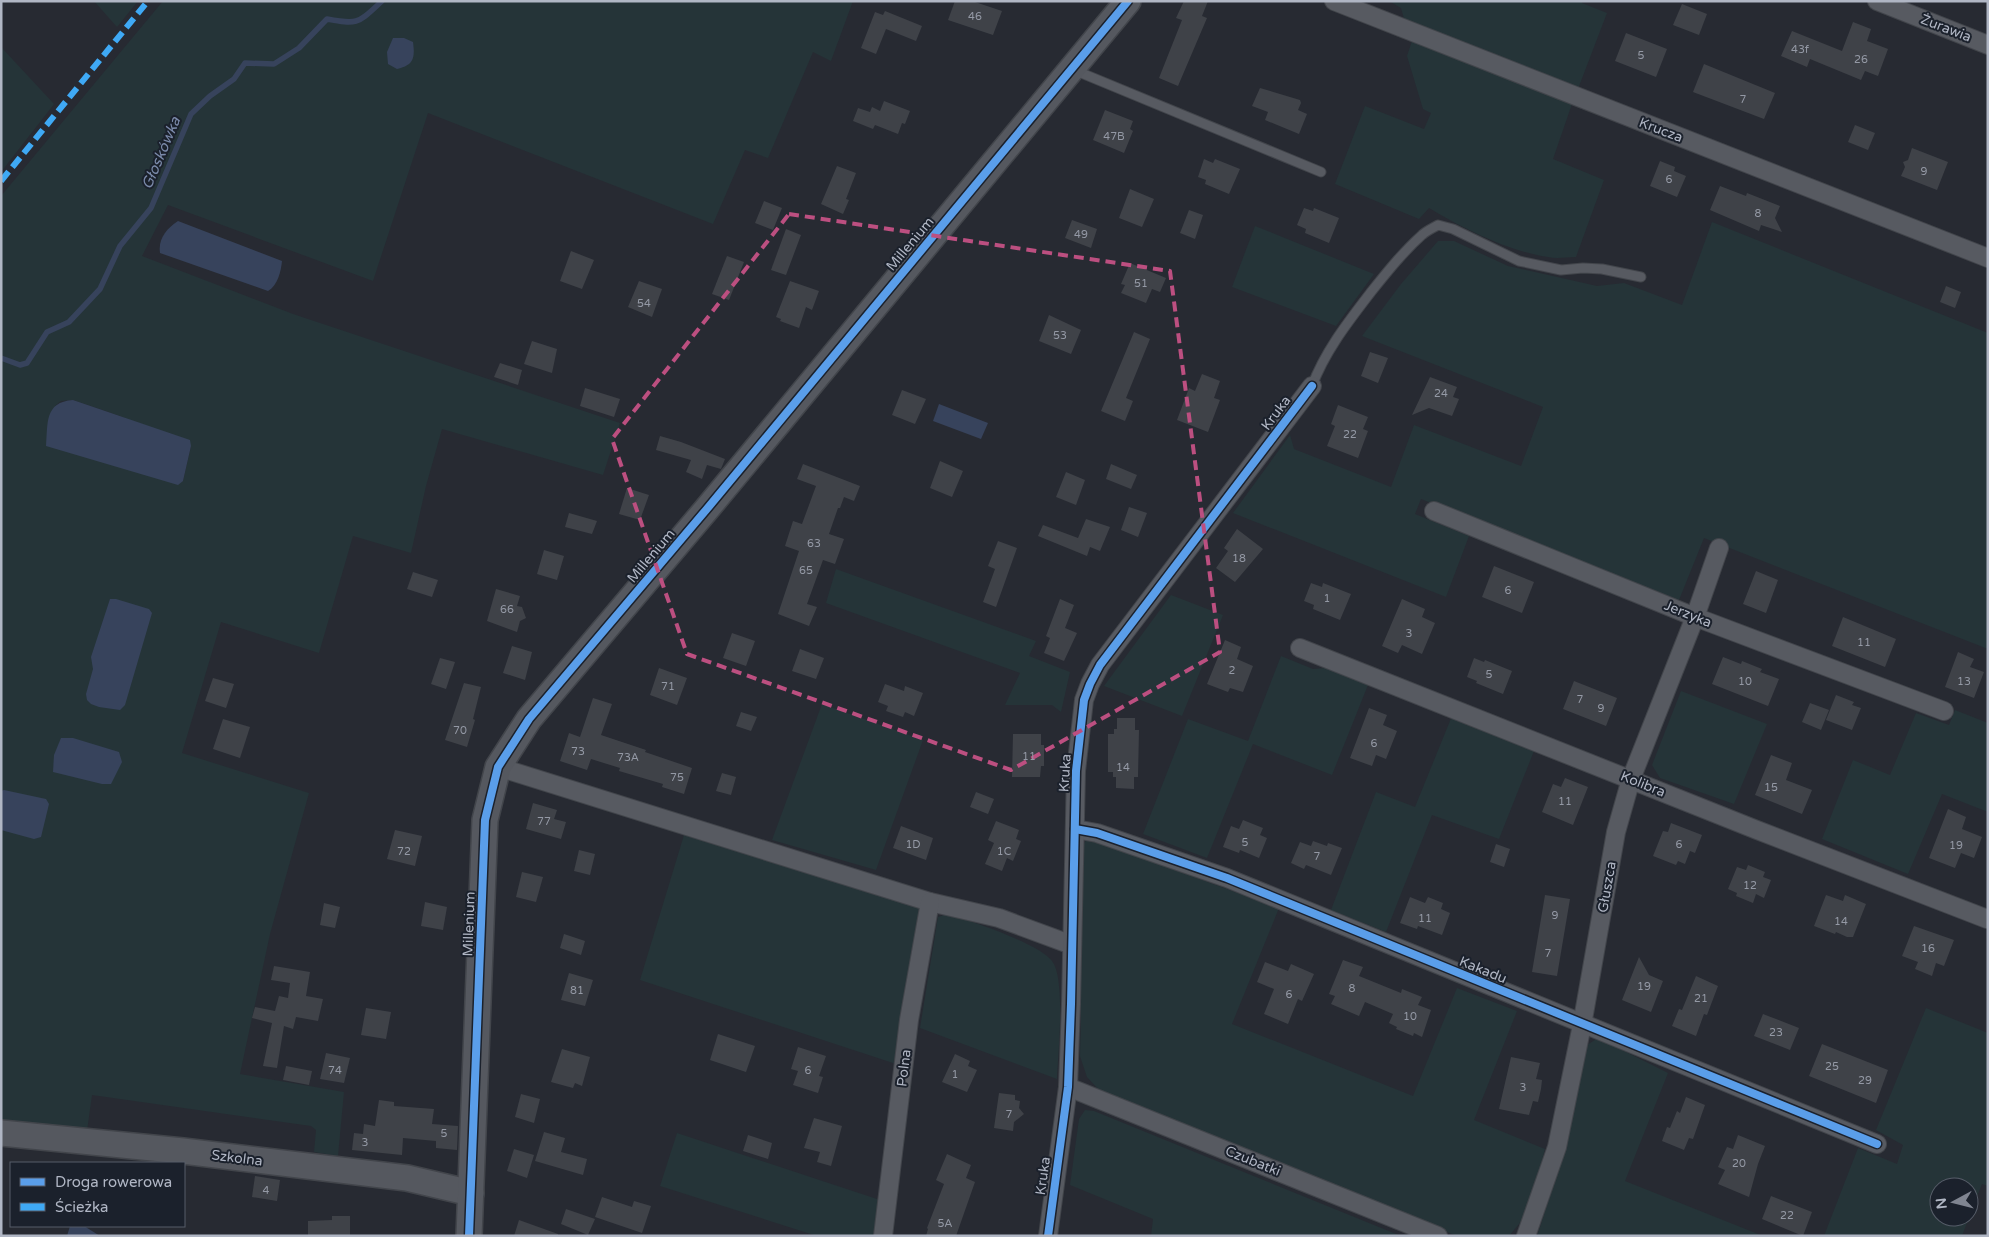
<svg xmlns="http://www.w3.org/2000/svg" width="1989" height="1237" viewBox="0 0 1989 1237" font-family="'Varela Round',sans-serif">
<rect width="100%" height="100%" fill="#272a32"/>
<g fill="#253438" fill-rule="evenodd">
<polygon points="94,1 138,1 117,27"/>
<path d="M163 1H853L831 61 813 52 768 158 745 150 713 224 428 113 373 281 168 205 142 256 293 314 620 423 603 475 442 429 426 486 411 553 353 536 319 653 221 622 182 753 309 793 270 934 240 1074 344 1092 338 1156 314 1152 316 1130 311 1126 92 1095 87 1131 1 1120V196ZM73 400 120 416 191 446 183 481 55 406 61 401Z"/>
<polygon points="1389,1 1582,1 1582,3 1607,13 1578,89 1405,22 1401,8"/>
<path d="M1413 38 1573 101 1553 159 1604 180 1576 257C1567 257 1557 259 1548 257 1510 252 1462 228 1429 208L1419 219 1335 184 1365 106 1424 129 1431 113 1423 109 1407 56Z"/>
<polygon points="1,47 54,104 1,172"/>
<polygon points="1712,222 1988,333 1988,649 1704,538 1679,600 1421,499 1415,514 1469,536 1446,597 1233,513 1290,435 1294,449 1391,487 1414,425 1521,466 1543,407 1362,336 1401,284 1438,241 1454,241 1508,266 1597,286 1624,283 1682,305"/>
<polygon points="1255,226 1374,274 1336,326 1232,287"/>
<polygon points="836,569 1036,641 1029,656 1070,672 1061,712 1052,705 1005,705 1020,673 826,603"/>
<polygon points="1171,595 1223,615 1182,716 1104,686"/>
<polygon points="1281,656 1313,669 1326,668 1368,685 1332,775 1253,744 1207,858 1143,834 1188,719 1248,741"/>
<polygon points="1681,691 1767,724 1734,804 1660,778 1652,765"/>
<polygon points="822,704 923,740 876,870 772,840"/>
<polygon points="1955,710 1988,723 1988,812 1942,794 1908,874 1822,839 1853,760 1890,775 1916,713 1949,725"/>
<polygon points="1452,716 1534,751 1499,839 1432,815 1386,932 1331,910 1376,792 1415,807"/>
<polygon points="684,835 919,908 911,976 896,1064 640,980"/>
<polygon points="1086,840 1107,845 1279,908 1232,1024 1413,1096 1457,988 1517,1011 1474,1120 1545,1149 1528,1213 1509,1236 1457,1236 1098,1089 1087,1077 1080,1056 1081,1018 1077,954 1081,850"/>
<path d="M947 914C969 920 1040 944 1052 961 1066 979 1058 1054 1057 1079L920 1028 938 917Z"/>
<polygon points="1926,1008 1988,1033 1988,1186 1982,1184 1969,1216 1969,1187 1939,1187 1939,1217 1969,1217 1962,1236 1824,1236 1858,1148 1897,1164 1903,1145 1876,1130"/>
<polygon points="1598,1038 1668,1073 1625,1181 1763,1236 1537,1236 1565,1151 1584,1047"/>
<polygon points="1085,1110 1094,1111 1401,1236 1151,1236 1153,1219 1070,1185 1079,1119"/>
<polygon points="677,1133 880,1200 876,1236 817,1236 660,1186"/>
</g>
<g fill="#37435c">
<path d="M393 38H404L413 42C415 58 414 65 397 69L388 64 387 52Z"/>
<path d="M178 221 282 261C281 271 278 285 268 291L160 253C158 239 166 229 178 221Z"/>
<path d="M73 400 190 440 191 446 183 481 178 485 46 446C48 424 44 402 73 400Z"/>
<polygon points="939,404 988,423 981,439 933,421"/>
<polygon points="110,599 116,599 149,609 152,613 125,705 120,710 99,707 91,704 87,700 86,694 93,669 91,657"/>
<polygon points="61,738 73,738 119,752 122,762 111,784 102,784 53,772 54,755"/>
<polygon points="4,790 46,799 49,804 41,837 34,839 1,830 1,791"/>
<polygon points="70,1226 84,1226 100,1236 67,1236"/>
</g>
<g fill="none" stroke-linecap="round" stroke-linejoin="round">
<path stroke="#37435c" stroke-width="5.5" d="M1 358 20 365 27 363 47 332 69 322 100 289 120 246 151 208 191 114 210 96 234 79 245 63 274 64 299 48 327 19C359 25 358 23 382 1"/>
</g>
<g fill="#3f4248">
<polygon points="955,1 972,1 1002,11 993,35 948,20"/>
<polygon points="1184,1 1208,1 1202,16 1207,18 1178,86 1159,78 1182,20 1176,18"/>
<polygon points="1682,4 1707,14 1699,35 1673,25"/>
<polygon points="885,11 922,26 916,41 886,29 876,54 861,48 875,12 883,15"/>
<polygon points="1853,22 1871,29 1867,41 1888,49 1878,76 1865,71 1861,80 1810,59 1807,67 1781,56 1792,31 1842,51"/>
<polygon points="1626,33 1667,49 1656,77 1615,61"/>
<polygon points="1704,64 1775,93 1764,119 1693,92"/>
<polygon points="1260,88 1300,100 1301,103 1298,110 1307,114 1299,134 1265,120 1268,112 1252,106"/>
<polygon points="884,101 910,111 905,124 902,123 898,134 875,125 873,129 853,121 858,108 870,112 872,107 880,111"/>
<polygon points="1105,110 1133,121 1130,129 1133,131 1124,153 1093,140"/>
<polygon points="1855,125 1875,133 1868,150 1848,142"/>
<polygon points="1912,148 1948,162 1937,190 1901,176 1905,167 1903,162 1908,160"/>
<polygon points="1204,159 1213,163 1215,159 1240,169 1229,194 1205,184 1206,180 1198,177"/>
<polygon points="1660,161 1675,167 1674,171 1686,176 1677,197 1650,186"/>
<polygon points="837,166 856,173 846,199 849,200 843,214 821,204"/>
<polygon points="1720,186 1746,196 1747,193 1780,206 1775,218 1782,232 1761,225 1759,231 1710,210"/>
<polygon points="1130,189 1154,199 1142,227 1119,218"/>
<polygon points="764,201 782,208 773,230 755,223"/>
<polygon points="1304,208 1313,211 1314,208 1339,218 1329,243 1305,233 1306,229 1297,225"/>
<polygon points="1189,210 1203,215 1195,239 1180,233"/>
<polygon points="1072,220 1097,229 1091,248 1065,238"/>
<polygon points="786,229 801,235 786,275 771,270"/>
<polygon points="571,251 594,260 582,289 560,281"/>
<polygon points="727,256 744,262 729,300 712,294"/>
<polygon points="1130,263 1166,278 1160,292 1152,289 1146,303 1121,293 1125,285 1121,284"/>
<polygon points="639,281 662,289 652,317 628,307"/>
<polygon points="790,281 819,291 812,310 806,307 799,328 780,321 781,319 776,317"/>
<polygon points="1946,286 1961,292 1955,308 1940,302"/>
<polygon points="1049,315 1081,330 1071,354 1039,341"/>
<polygon points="1134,332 1150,339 1126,398 1133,401 1125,421 1101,411"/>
<polygon points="532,341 557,349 552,373 524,364"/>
<polygon points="1370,352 1388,358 1378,383 1361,376"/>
<polygon points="500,363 522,370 518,385 494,377"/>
<polygon points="1202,374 1220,381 1214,398 1220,400 1208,432 1177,420 1189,388 1195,391"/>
<polygon points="1430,377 1457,387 1453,397 1459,399 1452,416 1429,408 1412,415"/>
<polygon points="585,388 620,399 614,417 580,406"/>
<polygon points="902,390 926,399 915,424 892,415"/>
<polygon points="1338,405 1368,417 1363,429 1368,431 1358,458 1327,446 1335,426 1331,424"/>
<polygon points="660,436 681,442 725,459 721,469 707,465 702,479 686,472 691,460 656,450"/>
<polygon points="940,461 963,471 952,497 930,488"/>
<polygon points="803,464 860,486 854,501 844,497 840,508 838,508 829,534 844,539 835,564 823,560 807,604 817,607 809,626 778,614 799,551 785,546 793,521 802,524 816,486 797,479"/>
<polygon points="1111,464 1137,475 1131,489 1106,479"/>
<polygon points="1066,472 1085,480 1076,505 1056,497"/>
<polygon points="627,488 649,495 640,520 619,514"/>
<polygon points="1129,507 1147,513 1138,537 1121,530"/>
<polygon points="569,513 597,521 592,534 565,527"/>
<polygon points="1086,519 1110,527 1100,551 1090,547 1087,556 1038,536 1043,525 1078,538"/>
<polygon points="1237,529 1263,549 1235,582 1216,568 1228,551 1224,548"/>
<polygon points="998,541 1017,548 996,607 983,602 995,569 988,566"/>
<polygon points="544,550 564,556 557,580 537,574"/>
<polygon points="1494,566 1534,582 1522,613 1482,597"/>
<polygon points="1756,571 1778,580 1766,613 1743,604"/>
<polygon points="413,572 438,580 432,597 407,589"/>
<polygon points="1311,583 1322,587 1323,583 1351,594 1340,620 1313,609 1314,605 1304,601"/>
<polygon points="496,589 520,596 517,606 522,607 526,618 520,621 517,632 487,621"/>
<polygon points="1060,599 1074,605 1065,628 1077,633 1064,661 1044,653 1050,638 1046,636"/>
<polygon points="1402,599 1425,609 1422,617 1435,623 1422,654 1402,645 1398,653 1382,646"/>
<polygon points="1843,617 1896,639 1885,667 1832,646"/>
<polygon points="732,633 755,641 746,666 723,658"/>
<polygon points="1225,640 1241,647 1237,659 1253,666 1243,692 1230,688 1228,692 1207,684"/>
<polygon points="512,646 532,652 525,680 503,673"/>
<polygon points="800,649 824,658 816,679 792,671"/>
<polygon points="1958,652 1974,659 1970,667 1984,672 1974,698 1945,687"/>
<polygon points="1723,657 1741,664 1742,661 1762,669 1760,672 1779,679 1768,706 1712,684"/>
<polygon points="440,658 455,662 446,689 431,684"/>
<polygon points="1474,658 1484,662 1485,660 1512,671 1503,694 1476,683 1477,681 1467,677"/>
<polygon points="659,668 687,678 677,705 650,695"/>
<polygon points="213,678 234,684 226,708 205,701"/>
<polygon points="1574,681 1617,698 1606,726 1563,709"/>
<polygon points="464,683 481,687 473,719 475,720 467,747 445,740"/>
<polygon points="885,684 904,691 905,686 923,693 914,716 905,712 903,717 886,711 888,706 878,702"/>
<polygon points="1836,695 1854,702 1852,705 1861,708 1852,730 1826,720"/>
<polygon points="593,698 612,704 601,735 646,750 645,752 692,768 684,794 662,787 663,784 619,771 620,768 591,759 587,770 560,761 569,733 580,737"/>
<polygon points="1810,703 1829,710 1821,730 1802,722"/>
<polygon points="1369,708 1387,715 1383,725 1397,731 1386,759 1376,755 1372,766 1350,758"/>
<polygon points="741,712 757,717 751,731 736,726"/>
<polygon points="1117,718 1135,718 1135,730 1139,730 1138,777 1134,777 1134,789 1116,788 1116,777 1113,777 1113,772 1108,772 1108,734 1114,734 1114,729 1117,729"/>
<polygon points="223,719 250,727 240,758 213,749"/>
<polygon points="1013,734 1041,734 1041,745 1044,745 1044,766 1041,766 1040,777 1012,777"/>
<polygon points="1771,755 1792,763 1786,780 1812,790 1802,814 1755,795"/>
<polygon points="722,773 736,777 731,795 716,791"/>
<polygon points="1565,778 1588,787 1573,825 1542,812 1553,784 1561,787"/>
<polygon points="976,792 994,799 988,814 970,807"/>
<polygon points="533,803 557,810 554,819 566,822 561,839 526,829"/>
<polygon points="1948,809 1966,817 1962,829 1982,837 1974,858 1961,853 1955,868 1929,858"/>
<polygon points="1243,820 1263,828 1260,835 1267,838 1259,858 1240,850 1239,853 1223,847 1231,826 1239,829"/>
<polygon points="996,821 1019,830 1016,839 1021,841 1013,861 1007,858 1002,871 985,864 994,843 988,840"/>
<polygon points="1671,823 1702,835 1695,853 1690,851 1685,864 1678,861 1676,865 1653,856 1663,831 1668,832"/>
<polygon points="901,826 933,838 926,860 893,848"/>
<polygon points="395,830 422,836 415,866 387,859"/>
<polygon points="1313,841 1327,846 1328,843 1342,848 1331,875 1306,865 1304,869 1291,863 1300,842 1311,846"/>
<polygon points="1496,844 1510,849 1504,867 1490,862"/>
<polygon points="579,850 595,854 590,875 574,871"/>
<polygon points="1748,865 1765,872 1763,877 1771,880 1764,898 1756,894 1753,903 1736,896 1737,893 1728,889 1737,867 1746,870"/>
<polygon points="522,872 543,877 536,902 516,897"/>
<polygon points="1545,895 1570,899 1557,976 1532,972"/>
<polygon points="1826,895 1843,901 1845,895 1866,904 1853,937 1847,937 1836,932 1835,934 1814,926"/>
<polygon points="1410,897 1425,903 1428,897 1443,903 1441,909 1450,913 1442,935 1418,926 1417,929 1400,923"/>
<polygon points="425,902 447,907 443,930 421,926"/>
<polygon points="324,903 340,907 335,928 320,925"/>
<polygon points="1914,926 1954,940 1944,966 1936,963 1932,976 1915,969 1918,962 1902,956"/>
<polygon points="564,934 585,941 581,955 560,948"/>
<polygon points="1639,957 1649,975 1663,981 1651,1012 1622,1000"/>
<polygon points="1343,960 1363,967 1359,976 1401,993 1402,989 1422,997 1418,1005 1431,1010 1422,1037 1414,1033 1413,1036 1396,1029 1397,1027 1389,1023 1393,1014 1365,1002 1359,1016 1331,1004 1335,996 1329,994"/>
<polygon points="1265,962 1288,971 1291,964 1314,974 1302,1001 1298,999 1288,1024 1264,1014 1274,989 1257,982"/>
<polygon points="274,966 310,972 306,996 323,999 318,1021 296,1017 293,1029 284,1026 277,1068 263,1066 272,1023 252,1018 255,1007 275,1011 279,996 288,998 290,983 271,980"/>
<polygon points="569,973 593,980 585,1006 561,1000"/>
<polygon points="1696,976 1718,986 1707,1015 1704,1014 1696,1036 1672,1026 1679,1009 1682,1010"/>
<polygon points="366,1008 391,1012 386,1039 361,1035"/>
<polygon points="1763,1014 1799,1028 1790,1050 1754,1036"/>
<polygon points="718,1034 755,1046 746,1072 710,1060"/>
<polygon points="1822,1044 1888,1070 1876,1103 1809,1076"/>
<polygon points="798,1047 826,1056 819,1076 823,1077 818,1093 793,1085 798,1071 791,1069"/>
<polygon points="562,1049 590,1057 582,1086 575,1083 573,1088 551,1082"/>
<polygon points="326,1053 350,1058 344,1083 320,1079"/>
<polygon points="955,1054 970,1061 968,1066 977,1070 967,1092 942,1082"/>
<polygon points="1511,1057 1540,1063 1536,1079 1542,1080 1541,1089 1538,1102 1533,1101 1529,1115 1499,1109"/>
<polygon points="286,1066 312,1071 309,1085 283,1080"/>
<polygon points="999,1093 1015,1095 1015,1100 1020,1101 1019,1108 1024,1114 1014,1122 1013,1131 994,1128"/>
<polygon points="521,1094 540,1099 534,1123 515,1117"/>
<polygon points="1686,1097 1705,1105 1693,1139 1689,1138 1684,1150 1662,1141 1667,1127 1670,1128 1677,1111 1680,1113"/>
<polygon points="379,1100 394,1102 394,1106 434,1109 432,1124 458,1126 457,1150 436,1148 436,1141 403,1138 402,1155 352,1150 354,1133 363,1134 364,1124 375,1126"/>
<polygon points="814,1118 842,1126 831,1166 817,1162 820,1152 804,1148"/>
<polygon points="544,1132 565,1138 561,1152 587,1159 583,1175 535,1161"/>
<polygon points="748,1135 772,1143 768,1159 743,1151"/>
<polygon points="1738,1135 1765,1146 1758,1164 1749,1197 1718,1184 1725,1170 1718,1167 1727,1147 1733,1149"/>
<polygon points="514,1149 534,1155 527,1178 507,1171"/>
<polygon points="947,1154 971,1165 966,1178 975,1182 956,1236 926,1236 928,1229 927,1228 944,1184 936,1180"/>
<polygon points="255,1176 280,1180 277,1201 252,1197"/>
<polygon points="1771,1196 1812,1212 1803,1236 1762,1219"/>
<polygon points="602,1197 632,1207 634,1201 651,1206 642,1233 595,1217"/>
<polygon points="566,1209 595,1219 588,1235 561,1224"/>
<polygon points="332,1216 350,1216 350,1236 308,1236 308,1221 332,1220"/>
<polygon points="519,1220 558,1234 558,1236 514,1236"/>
</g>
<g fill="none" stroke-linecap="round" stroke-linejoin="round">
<g stroke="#42454b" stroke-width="11">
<g id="lane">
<polyline points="1074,70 1321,172"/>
<path d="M1312 386C1325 351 1348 322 1371 292 1387 272 1403 252 1422 235 1426 231 1433 228 1438 225L1453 229 1519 261 1561 270 1583 268 1602 269 1641 277"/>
</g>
</g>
<g stroke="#42454b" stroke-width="20">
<g id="street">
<polyline points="1334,1 1988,258"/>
<polyline points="1877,1 1988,45"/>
<polyline points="1434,511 1695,617 1944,711"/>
<polyline points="1300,648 1757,830 1987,919"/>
<polyline points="498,767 930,902 999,918 1072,945"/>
<polyline points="1075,829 1097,833 1227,878 1877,1144"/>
<polyline points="1068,1087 1438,1236"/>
<polyline points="883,1236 909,1020 930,902"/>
<polyline points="1048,1236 1068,1087 1071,1004 1076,771 1084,700 1090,684 1100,665 1312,386"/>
<polyline points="1526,1236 1557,1147 1582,1025 1616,832 1631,779 1695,617 1719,548"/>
</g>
</g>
<g stroke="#42454b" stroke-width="28">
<g id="secondary">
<polyline points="1,1133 183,1151 407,1178 471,1193"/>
<polyline points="469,1236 485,820 498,767 529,719 706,510 1128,1"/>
</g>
</g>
<use href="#lane" stroke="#575a61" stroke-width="9"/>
<use href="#street" stroke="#575a61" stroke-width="18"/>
<use href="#secondary" stroke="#55585f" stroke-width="25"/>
<polyline stroke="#3fa9f5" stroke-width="6" stroke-dasharray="12 6" stroke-linecap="butt" points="1,181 148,1"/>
<g stroke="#1b212c" stroke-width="11">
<g id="cycleway">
<polyline points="1075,829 1097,833 1227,878 1877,1144"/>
<polyline points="469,1236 485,820 498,767 529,719 706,510 1128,1"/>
<polyline points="1048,1236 1068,1087 1071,1004 1076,771 1084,700 1090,684 1100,665 1312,386"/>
</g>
</g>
<use href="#cycleway" stroke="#5a9eea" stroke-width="8"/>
</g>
<path fill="none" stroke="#bc4f80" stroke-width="4" stroke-dasharray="10 6" stroke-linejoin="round" d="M789 214 1170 271 1220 652 1011 770 687 654 612 439Z"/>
<g text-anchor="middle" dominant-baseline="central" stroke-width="4" stroke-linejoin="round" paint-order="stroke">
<g font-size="11" fill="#9499a5">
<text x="975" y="16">46</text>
<text x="1800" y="49">43f</text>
<text x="1641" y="55">5</text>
<text x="1861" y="59">26</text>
<text x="1743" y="99">7</text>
<text x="1114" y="136">47B</text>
<text x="1924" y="171">9</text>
<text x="1669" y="179">6</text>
<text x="1758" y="213">8</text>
<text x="1081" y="234">49</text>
<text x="1141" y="283">51</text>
<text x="644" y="303">54</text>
<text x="1060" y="335">53</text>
<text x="1441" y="393">24</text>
<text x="1350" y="434">22</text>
<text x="814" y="543">63</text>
<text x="1239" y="558">18</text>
<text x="806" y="570">65</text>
<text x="1508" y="590">6</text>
<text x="1327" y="598">1</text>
<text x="507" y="609">66</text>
<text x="1409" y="633">3</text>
<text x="1864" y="642">11</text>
<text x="1232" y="670">2</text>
<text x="1489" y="674">5</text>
<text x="1745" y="681">10</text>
<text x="1964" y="681">13</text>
<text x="668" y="686">71</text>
<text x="1580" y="699">7</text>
<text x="1601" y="708">9</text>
<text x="460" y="730">70</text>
<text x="1374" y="743">6</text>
<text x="578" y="751">73</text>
<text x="1029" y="756">11</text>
<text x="628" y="757">73A</text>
<text x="1123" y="767">14</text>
<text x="677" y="777">75</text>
<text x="1771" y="787">15</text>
<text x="1565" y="801">11</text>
<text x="544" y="821">77</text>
<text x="1245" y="842">5</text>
<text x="913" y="844">1D</text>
<text x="1679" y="844">6</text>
<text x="1956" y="845">19</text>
<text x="404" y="851">72</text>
<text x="1004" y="851">1C</text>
<text x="1317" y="856">7</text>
<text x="1750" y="885">12</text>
<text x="1555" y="915">9</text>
<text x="1425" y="918">11</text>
<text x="1841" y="921">14</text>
<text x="1928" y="948">16</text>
<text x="1548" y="953">7</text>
<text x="1644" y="986">19</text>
<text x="1352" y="988">8</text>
<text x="577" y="990">81</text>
<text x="1289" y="994">6</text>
<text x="1701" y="998">21</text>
<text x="1410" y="1016">10</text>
<text x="1776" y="1032">23</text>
<text x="1832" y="1066">25</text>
<text x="335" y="1070">74</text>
<text x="808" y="1070">6</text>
<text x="955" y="1074">1</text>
<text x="1865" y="1080">29</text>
<text x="1523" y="1087">3</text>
<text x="1009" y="1114">7</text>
<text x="444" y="1133">5</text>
<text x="365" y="1142">3</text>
<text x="1739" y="1163">20</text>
<text x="266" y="1190">4</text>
<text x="1787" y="1215">22</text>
<text x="945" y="1223">5A</text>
</g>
<g font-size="14" fill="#b0b6c4" stroke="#1b212c">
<text transform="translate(1946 28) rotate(21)">Żurawia</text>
<text transform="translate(1661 130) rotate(21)">Krucza</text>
<text transform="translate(910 244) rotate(-50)">Millenium</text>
<text transform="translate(1276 413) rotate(-53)">Kruka</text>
<text transform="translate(651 556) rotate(-50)">Millenium</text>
<text transform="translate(1688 614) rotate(22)">Jerzyka</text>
<text transform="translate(1065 773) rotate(-86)">Kruka</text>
<text transform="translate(1643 784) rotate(22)">Kolibra</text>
<text transform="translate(1607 887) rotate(-80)">Głuszca</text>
<text transform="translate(469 924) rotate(-88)">Millenium</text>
<text transform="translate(1483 970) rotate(22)">Kakadu</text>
<text transform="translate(904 1068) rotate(-83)">Polna</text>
<text transform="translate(237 1158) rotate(7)">Szkolna</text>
<text transform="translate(1253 1161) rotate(22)">Czubatki</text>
<text transform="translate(1043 1176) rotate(-82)">Kruka</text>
</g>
<g font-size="15" font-style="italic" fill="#7b8aaa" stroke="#1b212c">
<text transform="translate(161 153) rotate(-67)">Głoskówka</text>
</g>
</g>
<rect width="1989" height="1237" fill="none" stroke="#b0b6c4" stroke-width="5"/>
<rect x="10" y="1162" width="175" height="65" fill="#1b212c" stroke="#575d69"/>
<rect x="20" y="1178" width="25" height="8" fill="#5a9eea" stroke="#575d69"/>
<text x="55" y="1187" font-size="15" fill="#b0b6c4">Droga rowerowa</text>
<rect x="20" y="1203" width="25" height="8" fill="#3fa9f5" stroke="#575d69"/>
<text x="55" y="1212" font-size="15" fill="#b0b6c4">Ścieżka</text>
<g transform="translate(1954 1202) rotate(263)"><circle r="24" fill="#1b212c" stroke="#575d69"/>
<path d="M0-4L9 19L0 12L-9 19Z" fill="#808591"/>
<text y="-8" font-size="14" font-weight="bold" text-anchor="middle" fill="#b0b6c4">N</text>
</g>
</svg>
